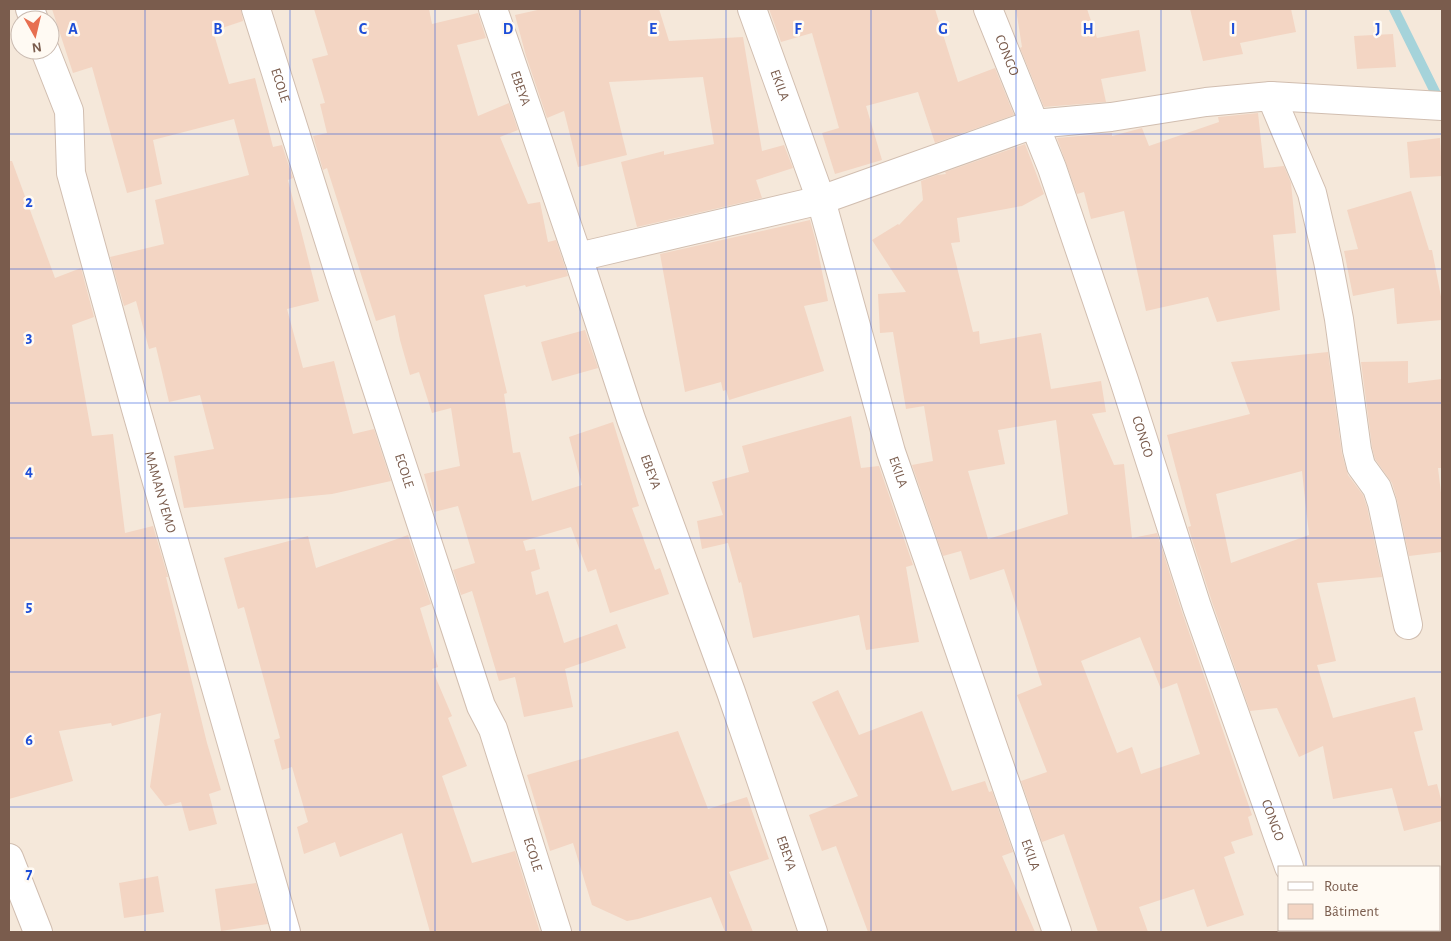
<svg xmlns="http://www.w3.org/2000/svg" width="1451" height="941" viewBox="0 0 1451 941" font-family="'Alegreya Sans',sans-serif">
<rect width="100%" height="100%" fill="#fdf6ec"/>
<path fill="#f5e8da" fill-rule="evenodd" d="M9 9H1442V932H9ZM20 20H50V50H20ZM1280 867H1440V930H1280Z"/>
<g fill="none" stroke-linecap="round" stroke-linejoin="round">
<polyline stroke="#a5d3da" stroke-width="10" points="1394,9 1441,104"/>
</g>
<g fill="#f3d5c3" fill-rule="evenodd">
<polygon points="52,9 241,9 243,21 213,31 229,84 255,78 273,147 282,145 293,178 288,180 319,301 287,309 303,368 334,361 353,434 374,429 391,481 332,494 184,508 174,456 214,449 200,395 169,402 156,347 149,349 136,301 124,306 110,257 164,244 155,200 249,175 234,119 153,140 162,184 127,193 92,67 73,73"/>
<polygon points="314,9 429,9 432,24 478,13 486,38 457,45 478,116 509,103 518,130 500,137 528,204 540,202 548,242 556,240 568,276 526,287 525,285 484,295 507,393 504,394 513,453 520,452 532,501 582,485 569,437 613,422 639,506 632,508 655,570 660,568 669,594 610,613 596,569 588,572 571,527 523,541 526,551 535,549 540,569 531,572 536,595 548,591 564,643 617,624 626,648 565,669 573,707 524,717 515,677 499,681 472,591 461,595 453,570 475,563 458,506 434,512 424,474 460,466 451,408 432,413 419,372 410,375 400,340 395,315 376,321 327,168 323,170 313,136 327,133 320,104 325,103 312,59 328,55"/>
<polygon points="542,9 659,9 669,41 743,37 762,151 784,145 793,168 756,180 762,198 637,227 621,162 664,151 664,155 714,144 703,77 609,82 627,155 578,167 564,111 547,118 526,56 515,15"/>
<polygon points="769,9 935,9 958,82 995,68 1014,115 935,143 918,92 866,106 882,160 835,174 822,133 839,128 812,33 781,42"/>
<polygon points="1016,9 1087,9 1097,38 1139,30 1146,71 1101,79 1106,102 1044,107 1020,48 1022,47"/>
<polygon points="1190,9 1291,9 1296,32 1240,43 1243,54 1203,61"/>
<polygon points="1393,34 1396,67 1357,69 1354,36"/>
<polygon points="1258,113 1264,168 1284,166 1291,183 1296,233 1273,235 1280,310 1217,322 1208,297 1146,311 1124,211 1091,219 1084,192 1077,194 1057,138 1112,133 1112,136 1142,128 1149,146 1219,122 1218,117"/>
<polygon points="1440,138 1442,176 1410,178 1407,142"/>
<path d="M1025 144 1044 194 1022 206 957 218 960 242 951 243 973 332 979 331 980 344 1041 333 1051 389 1101 381 1106 412 1092 414 1114 465 1124 464 1132 538 1157 533 1182 612 1252 815 1248 817 1253 835 1231 842 1235 853 1224 857 1244 915 1207 927 1194 889 1139 907 1148 932H1098L1064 834 1042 842 1021 781 1047 772 1017 695 1042 685 1004 569 970 580 961 551 943 556 912 465 933 461 924 406 906 409 893 332 880 333 878 294 906 292 872 240 898 224 899 225 923 200 921 181 937 175 946 174 945 172ZM1056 420 1068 514 988 539 968 471 1005 464 998 430ZM1140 637 1161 689 1177 683 1200 754 1141 774 1132 747 1117 753 1081 661Z"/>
<polygon points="9,161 12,161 55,278 81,268 94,317 72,325 92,436 113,434 125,533 153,526 168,577 166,577 207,743 221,790 209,794 217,824 189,831 181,802 165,806 150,787 161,713 112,726 111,723 59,731 73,781 9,799"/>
<polygon points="1411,191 1429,250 1432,250 1442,302 1442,320 1397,324 1394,288 1353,296 1344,251 1358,249 1347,210"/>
<polygon points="810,220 816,242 828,301 804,306 824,371 729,400 726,390 723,391 721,382 685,392 660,254"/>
<polygon points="585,330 598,368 552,381 541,342"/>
<path d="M1328 352 1342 454 1348 475 1363 495 1367 507 1382 577 1317 583 1336 661 1317 665 1333 718 1415 697 1423 730 1414 732 1428 786 1437 784 1442 803V821L1404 831 1392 788 1333 799 1323 746 1299 757 1277 708 1250 711 1212 602 1188 527 1191 526 1167 435 1250 414 1231 362ZM1302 471 1309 535 1231 563 1216 494Z"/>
<polygon points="1408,361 1408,383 1442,379 1442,468 1438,468 1442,501 1442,552 1409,556 1397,500 1392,483 1375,459 1372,447 1361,362"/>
<polygon points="851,416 861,468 879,466 913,565 906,567 919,642 866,650 859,615 753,638 741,582 739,583 728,543 702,549 697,521 723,515 712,482 749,472 742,446"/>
<polygon points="408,535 431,604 420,608 438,667 432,669 452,716 448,718 467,766 442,776 472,863 515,851 540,932 430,932 402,833 340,857 335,842 304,854 297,827 308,822 292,767 282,770 274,740 280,738 244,607 238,609 224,558 308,536 316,568"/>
<polygon points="838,690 859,735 922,711 952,791 985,781 989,792 992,791 1013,852 1002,856 1035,932 868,932 836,846 822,851 809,815 858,796 812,702"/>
<polygon points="678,731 708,809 747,797 769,859 729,872 753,932 725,932 711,897 638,919 627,921 592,905 573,843 550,851 527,775"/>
<polygon points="158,876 164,912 124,918 119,883"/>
<polygon points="256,883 268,924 221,931 215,889"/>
</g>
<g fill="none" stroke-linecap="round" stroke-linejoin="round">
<g stroke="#d1beb0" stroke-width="30">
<g id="minor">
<polyline points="30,9 34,20"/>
<path id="s1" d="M256 9 343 285 481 706 493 729 557 932"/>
<path id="s2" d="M493 9 578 257 631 419 731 692 813 932"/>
<path id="s3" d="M752 9 821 200 891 452 1057 932"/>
<path id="s4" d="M988 9 1052 168 1124 380 1197 607 1289 867"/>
<path id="s5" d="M45 50 69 111 71 173 136 409 286 932"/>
<polyline points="1271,96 1312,193 1328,261 1339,319 1357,450 1361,466 1377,488 1382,503 1408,625"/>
<polyline points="578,257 821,200 1034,124 1111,117 1206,102 1271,96 1442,106"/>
<polyline points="9,858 38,932"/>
<polyline points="1311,930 1312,932"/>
</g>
</g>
<use href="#minor" stroke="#fff" stroke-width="28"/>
</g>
<path fill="none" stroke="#1d4ed8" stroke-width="1" stroke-opacity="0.55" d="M145 9V932M290 9V932M435 9V932M580 9V932M726 9V932M871 9V932M1016 9V932M1161 9V932M1306 9V867M9 134H1442M9 269H1442M9 403H1442M9 538H1442M9 672H1442M9 807H1442M1306 930V932"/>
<g text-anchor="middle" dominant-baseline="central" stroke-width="5" stroke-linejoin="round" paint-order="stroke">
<g font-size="14" fill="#7a5c4d" stroke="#fffaf3">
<text stroke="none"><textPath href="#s4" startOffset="50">CONGO</textPath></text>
<text stroke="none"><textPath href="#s3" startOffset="81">EKILA</textPath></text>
<text stroke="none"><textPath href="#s1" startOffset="80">ECOLE</textPath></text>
<text stroke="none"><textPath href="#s2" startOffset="84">EBEYA</textPath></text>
<text stroke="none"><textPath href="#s4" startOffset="455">CONGO</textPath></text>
<text stroke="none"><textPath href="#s1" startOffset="485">ECOLE</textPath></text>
<text stroke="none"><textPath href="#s2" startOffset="489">EBEYA</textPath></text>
<text stroke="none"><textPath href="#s3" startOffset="486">EKILA</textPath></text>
<text stroke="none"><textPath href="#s5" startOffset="459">MAMAN YEMO</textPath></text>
<text stroke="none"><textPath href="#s4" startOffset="860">CONGO</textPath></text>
<text stroke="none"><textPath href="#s2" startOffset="894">EBEYA</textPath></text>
<text stroke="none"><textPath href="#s1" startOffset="890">ECOLE</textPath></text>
<text stroke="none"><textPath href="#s3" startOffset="891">EKILA</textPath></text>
</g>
</g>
<g font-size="16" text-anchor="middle" font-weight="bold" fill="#1d4ed8" stroke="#fffaf3" stroke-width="5" stroke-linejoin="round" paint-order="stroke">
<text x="73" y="34">A</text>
<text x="218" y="34">B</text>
<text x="363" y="34">C</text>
<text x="508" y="34">D</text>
<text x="653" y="34">E</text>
<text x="798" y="34">F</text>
<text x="943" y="34">G</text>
<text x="1088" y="34">H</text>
<text x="1233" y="34">I</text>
<text x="1378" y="34">J</text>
<text x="29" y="207">2</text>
<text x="29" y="342">3</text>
<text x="29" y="476">4</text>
<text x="29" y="611">5</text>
<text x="29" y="745">6</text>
<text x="29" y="879">7</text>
</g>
<rect width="1451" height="941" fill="none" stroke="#7a5c4d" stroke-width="20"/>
<rect x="1278" y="866" width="162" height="65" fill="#fffaf3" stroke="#cabbb1"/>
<rect x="1288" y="882" width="25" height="8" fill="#ffffff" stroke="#cabbb1"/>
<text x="1324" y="891" font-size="15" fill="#7a5c4d">Route</text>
<rect x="1288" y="904" width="25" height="15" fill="#f3d5c3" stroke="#cabbb1"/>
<text x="1324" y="916" font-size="15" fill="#7a5c4d">Bâtiment</text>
<g transform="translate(35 35) rotate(172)"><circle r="24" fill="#fffaf3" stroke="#cabbb1"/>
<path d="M0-4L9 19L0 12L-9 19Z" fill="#e76f51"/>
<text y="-8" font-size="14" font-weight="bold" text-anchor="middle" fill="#7a5c4d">N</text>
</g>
</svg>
